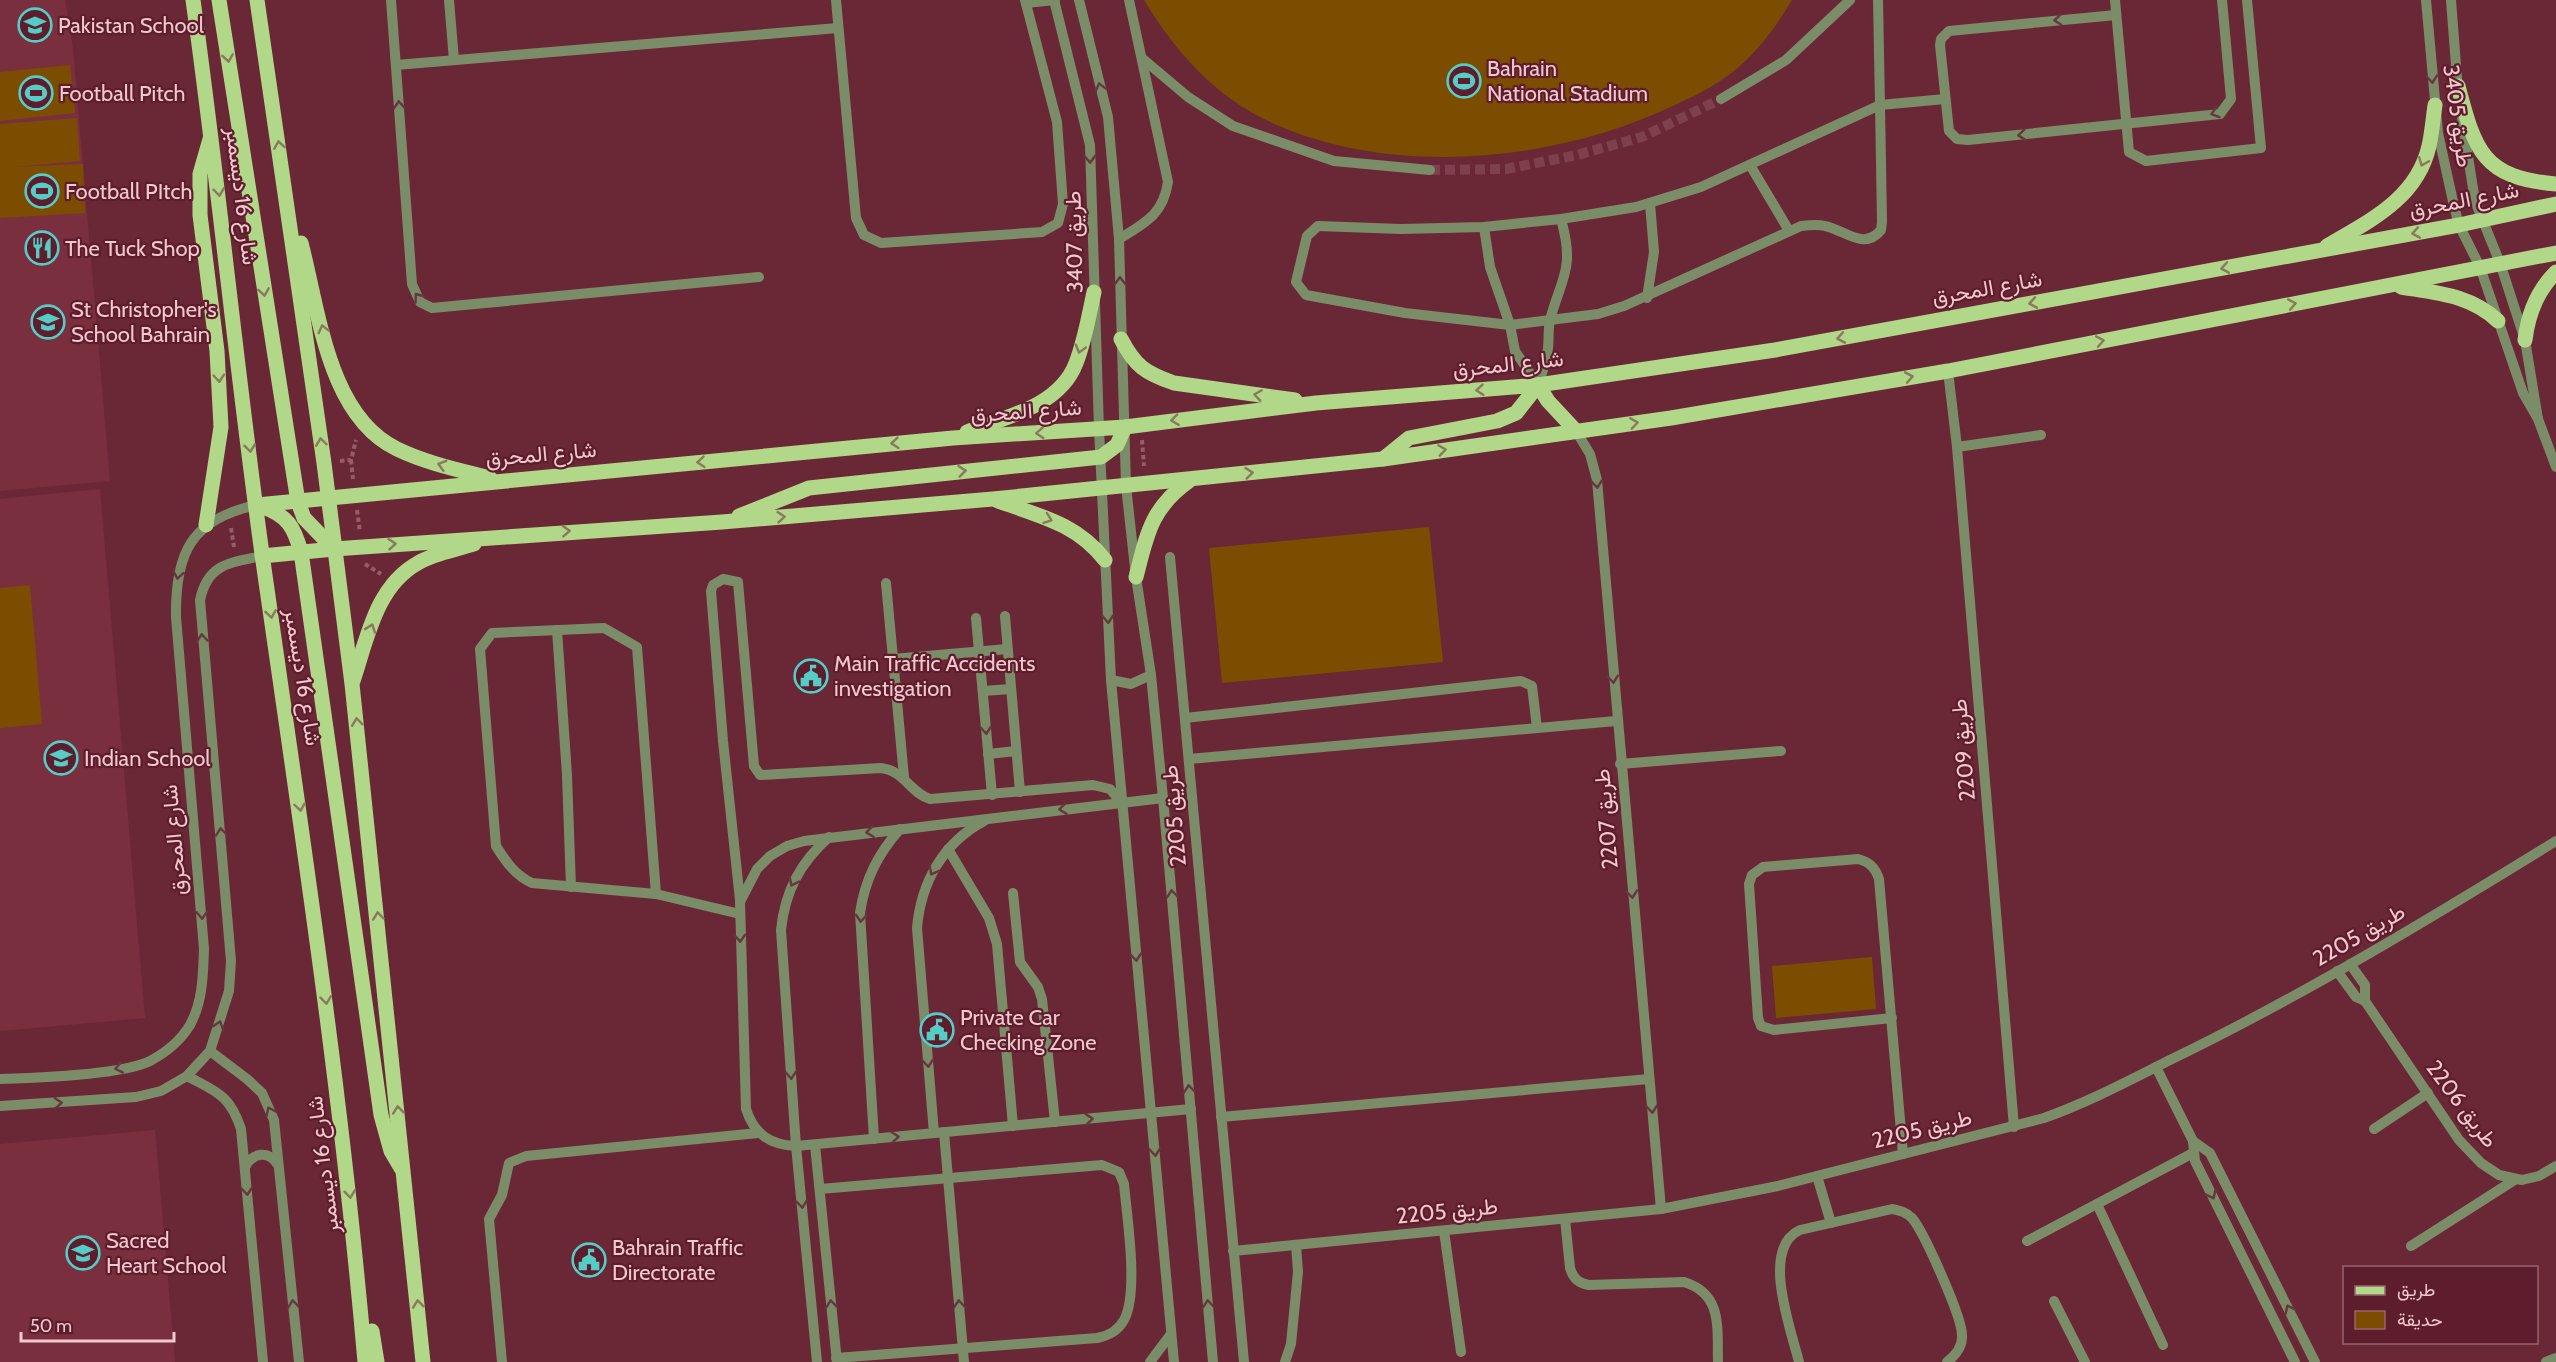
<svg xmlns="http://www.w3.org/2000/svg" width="2556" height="1362" viewBox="0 0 2556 1362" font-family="Cabin,Vazirmatn,sans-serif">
<rect width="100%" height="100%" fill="#6a2836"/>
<g fill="#7a2f3f">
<polygon points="0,0 65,0 73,49 110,481 0,491"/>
<polygon points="100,489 145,1018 0,1031 0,499"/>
<polygon points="155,1130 175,1362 0,1362 0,1144"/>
</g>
<g fill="#7c4d01">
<path d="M1144 0H1792C1778 23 1763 45 1742 64 1724 81 1699 94 1677 104 1559 161 1399 178 1277 125 1218 100 1176 53 1144 0Z"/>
<polygon points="70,65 75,113 0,121 0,72"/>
<polygon points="77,118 80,161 13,167 83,164 85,213 0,218 0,124"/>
<polygon points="1429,527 1443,662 1222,683 1209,548"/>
<polygon points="30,585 42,724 0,728 0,588"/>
<polygon points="1872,957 1876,1009 1776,1018 1772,966"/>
</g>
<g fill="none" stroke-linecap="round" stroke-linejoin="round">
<polyline stroke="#7e404d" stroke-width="10" stroke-dasharray="10 5" stroke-linecap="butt" points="1430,170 1506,169 1577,155 1642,137 1721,99"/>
<g stroke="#965c67" stroke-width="4" stroke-dasharray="4.5 3" stroke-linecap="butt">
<polyline points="1142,440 1144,466"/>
<polyline points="351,460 353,479"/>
<polyline points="340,461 351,460 356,440"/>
<polyline points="357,510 360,532"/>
<polyline points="231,528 234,547"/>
<polyline points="365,564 381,574"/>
</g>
<g stroke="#7a8d68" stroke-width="10">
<polyline points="391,0 412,284 420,302 432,308 759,277"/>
<polyline points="449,0 454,60"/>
<polyline points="836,0 856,218 864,235 881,243 1042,232 1058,223 1063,204 1057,122 1025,0"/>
<polyline points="1054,0 1090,145 1099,429 1111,680 1174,1362"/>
<polyline points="1079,0 1108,117 1119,239 1126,486 1136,577 1151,675 1163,798 1213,1362"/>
<polyline points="1878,0 1880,105 1945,99"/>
<polyline points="2115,0 2129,152 2146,161 2261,148 2247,0"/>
<polyline points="2426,0 2438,133 2454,206 2459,225 2480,267 2523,393 2538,419 2556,467"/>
<polyline points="2451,0 2458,91"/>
<polyline points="1026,3 1055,0"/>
<polyline points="2116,15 1949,31 1941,39 1940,45 1949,131 1957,139 1968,140 2220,114 2231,99 2222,0"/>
<polyline points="1143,59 1188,97 1233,126 1334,161 1430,170"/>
<polyline points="396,65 838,28"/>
<polyline points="1721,99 1786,60 1850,0"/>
<path d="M1880 105 1882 222 1881 230C1864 251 1845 230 1825 226 1817 224 1809 225 1801 226L1624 306 1598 314 1510 325 1405 313 1306 295 1296 282 1307 236 1318 226 1401 229 1484 227 1561 219 1636 207 1701 187Z"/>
<polyline points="2462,118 2475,201 2500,263 2525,340 2538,419"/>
<polyline points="1750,165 1788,229"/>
<polyline points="1484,227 1490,267 1510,325 1515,351 1538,385"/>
<path d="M1119 239C1145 223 1163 215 1168 182L1129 0"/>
<polyline points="1647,298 1654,252 1650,203"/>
<polyline points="1948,371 1957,447 2014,1127"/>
<path d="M1538 385C1542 373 1547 360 1548 348 1549 339 1548 329 1550 320 1562 276 1575 269 1561 219"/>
<polyline points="1576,431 1590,454 1597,480 1661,1209"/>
<polyline points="1957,447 2041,435"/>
<polyline points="1170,557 1244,1362"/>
<polyline points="886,583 904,777"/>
<polyline points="1005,616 1020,792"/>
<polyline points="976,618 992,795"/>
<polyline points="557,630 567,775 571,887"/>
<polyline points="893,659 1007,649"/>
<polyline points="1111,680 1131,684 1151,675"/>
<polyline points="983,691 1011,689"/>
<polyline points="1185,718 1521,681 1532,686 1537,728"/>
<polyline points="988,754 1016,751"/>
<polyline points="1189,759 1616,721"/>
<polyline points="1620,764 1781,751"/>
<path d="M1163 798 804 841 787 846 770 856 757 869 740 902 746 1109C754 1134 770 1145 796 1146L1191 1109"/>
<polyline points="948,849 989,918 997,944 1013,1126"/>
<polyline points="1013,893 1020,962 1038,987 1042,999 1055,1122"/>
<path d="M656 894 637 647 604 628 492 633 480 649 496 846C506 862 515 875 532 883L656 894 740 914"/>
<path d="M740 900 723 741 711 591 713 585 723 579 738 582 754 766 760 775 881 768C905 771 910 793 930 799L1093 785 1110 789 1121 802"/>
<polyline points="2350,964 2365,985 2365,1001"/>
<polyline points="2337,971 2356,997 2365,1001 2459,1140 2481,1163 2499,1175 2522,1180 2539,1176 2556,1166"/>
<path d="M1892 1018 1774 1030 1761 1026 1758 1018 1749 884 1752 875 1763 867 1858 859C1869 862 1875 867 1879 879L1903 1154"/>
<polyline points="210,1051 247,1079 262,1093 274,1120 299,1362"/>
<polyline points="2156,1067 2193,1141 2195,1161 2295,1362"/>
<path d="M187 1076C217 1092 230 1095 241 1129L263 1362"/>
<path d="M0 1079C34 1078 122 1075 150 1061 165 1053 181 1040 190 1025 203 1001 203 975 204 949L176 617C175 553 191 519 257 505"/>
<path d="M0 1106 136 1097 161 1091 187 1076 210 1051 229 991 231 961 200 600C208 563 230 563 262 556"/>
<polyline points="1221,1117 1649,1079"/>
<polyline points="2374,1129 2428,1093"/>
<polyline points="944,1132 964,1362"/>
<path d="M934 1133 917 928C921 882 943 843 984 821"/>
<path d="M874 1139 860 913C865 879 878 854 900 829"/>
<polyline points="2193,1141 2210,1153 2315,1362"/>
<polyline points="815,1145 837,1362"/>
<path d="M245 1167C253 1152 269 1150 278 1165"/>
<polyline points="1817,1176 1831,1223"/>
<path d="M820 1189 1102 1165 1119 1172 1124 1184C1127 1218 1139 1292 1124 1320 1118 1331 1108 1336 1097 1338L836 1358"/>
<polyline points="2097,1204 2163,1345"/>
<path d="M1565 1219 1570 1268C1573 1278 1578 1283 1589 1285L1684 1282C1723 1294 1717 1328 1718 1362"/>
<polyline points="1444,1231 1461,1352"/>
<polyline points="2027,1241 2193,1153"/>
<polyline points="2411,1246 2516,1179"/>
<path d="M1233 1251 1661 1209 1778 1186 2044 1118C2089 1102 2130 1080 2172 1059 2304 995 2431 918 2556 841"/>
<polyline points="2054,1301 2085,1362"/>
<polyline points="502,1362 489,1219 502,1195 509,1163 526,1156 758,1133"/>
<path d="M817 1362 796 1146 781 930C785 891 800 863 829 837"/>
<polyline points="1150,1362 1171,1334"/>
<polyline points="1285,1362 1291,1344 1298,1272 1296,1245"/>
<path d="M1799 1362C1791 1329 1760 1248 1800 1230L1892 1209C1901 1211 1906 1212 1912 1218 1924 1232 1962 1317 1962 1335 1963 1347 1956 1355 1947 1362"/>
<polyline points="2546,1362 2556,1358"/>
</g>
<g stroke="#b1d789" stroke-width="15">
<path d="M193 0C219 187 237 375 263 561 301 828 342 1094 365 1362"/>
<polyline points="219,0 298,502 304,518 334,549"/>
<polyline points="257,0 324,463 352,684 423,1362"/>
<path d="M2458 86C2475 151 2483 178 2556 184"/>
<path d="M301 243C319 311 328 416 397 449 426 463 459 470 490 478"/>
<path d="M2327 246C2369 221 2417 199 2429 146 2432 133 2433 119 2435 105"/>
<path d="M2401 287C2437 293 2471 295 2498 321"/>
<path d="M1121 339C1135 366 1145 373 1174 383L1295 400"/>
<path d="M2525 340C2528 314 2537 291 2556 272"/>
<polyline points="1538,385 1548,401 1576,431"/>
<path d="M967 432C1006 417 1060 406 1076 363 1085 340 1089 315 1094 292"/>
<polyline points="1383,459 1409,438 1497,421 1516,413 1538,385"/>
<path d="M998 501C1040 516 1077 524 1105 560"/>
<polyline points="257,505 953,438 1125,427 1316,403 1538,385 1775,350 2459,225 2556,204"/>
<path d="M263 507C288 516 294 527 301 552L381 1115 391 1151 401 1168"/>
<polyline points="739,516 809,488 1101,457 1117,445 1125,427"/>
<polyline points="206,525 221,427 217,351 200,215 200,174 210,139"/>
<polyline points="262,556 334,549 722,522 993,499 1383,459 1671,418 1948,371 2556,253"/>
<path d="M1136 577C1147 534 1151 508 1189 481"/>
<path d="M353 681C367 639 376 586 418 563 434 553 456 550 474 544"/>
<polyline points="372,1331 377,1362"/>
</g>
</g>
<defs><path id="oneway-chevron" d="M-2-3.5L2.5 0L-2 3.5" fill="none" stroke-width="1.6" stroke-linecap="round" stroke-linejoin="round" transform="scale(1.5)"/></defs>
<g stroke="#65393b">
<use href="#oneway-chevron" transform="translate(2058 20) rotate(175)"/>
<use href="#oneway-chevron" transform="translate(2432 79) rotate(85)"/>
<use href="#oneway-chevron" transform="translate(1100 87) rotate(-104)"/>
<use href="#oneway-chevron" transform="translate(399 105) rotate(-94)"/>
<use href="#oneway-chevron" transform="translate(2215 113) rotate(162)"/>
<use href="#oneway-chevron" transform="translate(2022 135) rotate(174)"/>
<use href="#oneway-chevron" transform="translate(1090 159) rotate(87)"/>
<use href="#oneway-chevron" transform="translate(1120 281) rotate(-91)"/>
<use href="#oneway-chevron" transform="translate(418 297) rotate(-127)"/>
<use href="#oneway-chevron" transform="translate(1597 484) rotate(84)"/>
<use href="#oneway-chevron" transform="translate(178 575) rotate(100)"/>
<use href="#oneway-chevron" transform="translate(1108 619) rotate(87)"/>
<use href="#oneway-chevron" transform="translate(202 638) rotate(-95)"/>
<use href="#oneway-chevron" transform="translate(1613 679) rotate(85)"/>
<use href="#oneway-chevron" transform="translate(986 730) rotate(85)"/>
<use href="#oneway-chevron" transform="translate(1063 809) rotate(173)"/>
<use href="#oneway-chevron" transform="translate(221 832) rotate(-95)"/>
<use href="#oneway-chevron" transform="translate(870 832) rotate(173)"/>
<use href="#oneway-chevron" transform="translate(933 871) rotate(118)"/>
<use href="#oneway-chevron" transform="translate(793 882) rotate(116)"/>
<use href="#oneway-chevron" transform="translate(1172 894) rotate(-95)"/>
<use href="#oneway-chevron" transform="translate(1632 894) rotate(85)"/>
<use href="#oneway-chevron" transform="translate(202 915) rotate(87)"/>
<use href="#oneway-chevron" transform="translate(861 918) rotate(93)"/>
<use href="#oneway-chevron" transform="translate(740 938) rotate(88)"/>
<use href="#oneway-chevron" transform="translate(1136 957) rotate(85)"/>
<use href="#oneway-chevron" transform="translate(219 1025) rotate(-72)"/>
<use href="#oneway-chevron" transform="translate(928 1063) rotate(85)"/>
<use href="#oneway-chevron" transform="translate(119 1068) rotate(169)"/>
<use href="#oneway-chevron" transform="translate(791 1075) rotate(86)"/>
<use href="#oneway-chevron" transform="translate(1189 1089) rotate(-95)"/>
<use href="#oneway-chevron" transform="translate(58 1103) rotate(-4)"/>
<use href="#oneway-chevron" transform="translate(1652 1109) rotate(85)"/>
<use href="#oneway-chevron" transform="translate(270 1111) rotate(-115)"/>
<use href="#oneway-chevron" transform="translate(1089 1119) rotate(-6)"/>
<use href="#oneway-chevron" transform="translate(895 1137) rotate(-5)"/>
<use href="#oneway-chevron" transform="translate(1155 1152) rotate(85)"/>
<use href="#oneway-chevron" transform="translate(247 1191) rotate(85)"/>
<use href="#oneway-chevron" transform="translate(2212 1195) rotate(64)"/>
<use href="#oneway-chevron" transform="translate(802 1204) rotate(84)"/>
<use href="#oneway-chevron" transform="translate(293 1304) rotate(-96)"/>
<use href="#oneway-chevron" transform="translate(831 1304) rotate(-96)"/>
<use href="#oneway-chevron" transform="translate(959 1304) rotate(-95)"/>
<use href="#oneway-chevron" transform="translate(1208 1304) rotate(-95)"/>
<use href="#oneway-chevron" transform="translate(2289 1309) rotate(-116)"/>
</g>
<g stroke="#887a5a">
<use href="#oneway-chevron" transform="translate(228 58) rotate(81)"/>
<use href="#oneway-chevron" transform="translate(279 145) rotate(-99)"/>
<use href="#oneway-chevron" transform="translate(2423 162) rotate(112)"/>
<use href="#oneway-chevron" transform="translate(219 192) rotate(83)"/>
<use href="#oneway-chevron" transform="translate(2416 233) rotate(170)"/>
<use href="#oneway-chevron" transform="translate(2225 268) rotate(170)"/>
<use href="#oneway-chevron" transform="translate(264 292) rotate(81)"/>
<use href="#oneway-chevron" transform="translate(2033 303) rotate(170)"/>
<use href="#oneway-chevron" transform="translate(2292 304) rotate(-11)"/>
<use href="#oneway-chevron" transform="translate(323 329) rotate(-104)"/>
<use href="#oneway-chevron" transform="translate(1841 338) rotate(170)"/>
<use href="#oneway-chevron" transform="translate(2100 341) rotate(-11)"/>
<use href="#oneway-chevron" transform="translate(1080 349) rotate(106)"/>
<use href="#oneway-chevron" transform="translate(1909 377) rotate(-10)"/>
<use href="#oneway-chevron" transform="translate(219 378) rotate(85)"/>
<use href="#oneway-chevron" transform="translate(1480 390) rotate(175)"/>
<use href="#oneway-chevron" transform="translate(1258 395) rotate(-172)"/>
<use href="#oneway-chevron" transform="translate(1175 420) rotate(173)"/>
<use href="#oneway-chevron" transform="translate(1634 423) rotate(-8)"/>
<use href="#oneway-chevron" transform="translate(1040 433) rotate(177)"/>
<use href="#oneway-chevron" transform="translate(321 442) rotate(-98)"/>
<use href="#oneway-chevron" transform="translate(895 443) rotate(175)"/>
<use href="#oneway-chevron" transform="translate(250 448) rotate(83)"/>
<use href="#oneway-chevron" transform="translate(1442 450) rotate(-8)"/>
<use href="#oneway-chevron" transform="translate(701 462) rotate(175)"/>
<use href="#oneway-chevron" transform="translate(442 465) rotate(-164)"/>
<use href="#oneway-chevron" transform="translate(962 471) rotate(-6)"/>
<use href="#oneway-chevron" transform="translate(1249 473) rotate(-6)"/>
<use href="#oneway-chevron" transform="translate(781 517) rotate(-5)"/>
<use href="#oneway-chevron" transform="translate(1048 519) rotate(20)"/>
<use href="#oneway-chevron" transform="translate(566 531) rotate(-3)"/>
<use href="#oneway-chevron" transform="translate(392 544) rotate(-5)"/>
<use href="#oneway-chevron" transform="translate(271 614) rotate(81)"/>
<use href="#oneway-chevron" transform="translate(371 628) rotate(-71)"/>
<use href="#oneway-chevron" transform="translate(357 722) rotate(-97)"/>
<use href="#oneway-chevron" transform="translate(300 807) rotate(82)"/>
<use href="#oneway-chevron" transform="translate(378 916) rotate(-96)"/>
<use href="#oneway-chevron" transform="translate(326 1000) rotate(83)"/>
<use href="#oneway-chevron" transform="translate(398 1110) rotate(-96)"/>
<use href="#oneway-chevron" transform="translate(350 1194) rotate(83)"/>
<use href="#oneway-chevron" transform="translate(418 1304) rotate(-96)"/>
</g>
<defs>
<g id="school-ring" transform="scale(1.725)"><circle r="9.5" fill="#5e1d2c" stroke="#55cdc6" stroke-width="1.5"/><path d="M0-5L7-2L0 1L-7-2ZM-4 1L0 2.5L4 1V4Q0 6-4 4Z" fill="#55cdc6"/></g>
<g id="stadium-ring" transform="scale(1.725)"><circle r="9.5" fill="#5e1d2c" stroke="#55cdc6" stroke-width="1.5"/><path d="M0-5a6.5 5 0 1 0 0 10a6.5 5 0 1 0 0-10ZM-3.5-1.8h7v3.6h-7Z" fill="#55cdc6"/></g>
<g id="restaurant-ring" transform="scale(1.725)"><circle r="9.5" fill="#5e1d2c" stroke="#55cdc6" stroke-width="1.5"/><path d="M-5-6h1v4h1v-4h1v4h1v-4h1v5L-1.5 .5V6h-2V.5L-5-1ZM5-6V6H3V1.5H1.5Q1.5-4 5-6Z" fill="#55cdc6"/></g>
<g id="civic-ring" transform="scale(1.725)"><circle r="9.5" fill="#5e1d2c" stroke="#55cdc6" stroke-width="1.5"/><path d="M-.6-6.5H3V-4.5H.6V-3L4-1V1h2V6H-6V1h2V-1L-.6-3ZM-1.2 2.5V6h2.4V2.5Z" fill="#55cdc6"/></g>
</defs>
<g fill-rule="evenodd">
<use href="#school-ring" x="35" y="25"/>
<use href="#stadium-ring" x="1464" y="81"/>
<use href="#stadium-ring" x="36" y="93"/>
<use href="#stadium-ring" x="42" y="191"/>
<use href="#restaurant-ring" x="42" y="248"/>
<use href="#school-ring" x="48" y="322"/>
<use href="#civic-ring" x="811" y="676"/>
<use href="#school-ring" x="61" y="758"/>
<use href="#civic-ring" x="937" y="1030"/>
<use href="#school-ring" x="83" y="1253"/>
<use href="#civic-ring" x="589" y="1260"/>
</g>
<g text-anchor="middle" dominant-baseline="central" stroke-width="4.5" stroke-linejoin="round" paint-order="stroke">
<g font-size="22" fill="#f1c8cd" stroke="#5e1d2c" text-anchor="start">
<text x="58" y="25">Pakistan School</text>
<text x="1487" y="68">Bahrain<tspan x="1487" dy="25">National Stadium</tspan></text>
<text x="59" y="93">Football Pitch</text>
<text x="65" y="191">Football PItch</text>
<text x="65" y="248">The Tuck Shop</text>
<text x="71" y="309">St Christopher's<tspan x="71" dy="25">School Bahrain</tspan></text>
<text x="834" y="663">Main Traffic Accidents<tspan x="834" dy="25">investigation</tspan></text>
<text x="84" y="758">Indian School</text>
<text x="960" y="1017">Private Car<tspan x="960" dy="25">Checking Zone</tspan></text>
<text x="106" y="1240">Sacred<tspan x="106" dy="25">Heart School</tspan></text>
<text x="612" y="1247">Bahrain Traffic<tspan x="612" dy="25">Directorate</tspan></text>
</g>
<g font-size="22" fill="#f1c8cd" stroke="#5e1d2c">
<text transform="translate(2458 116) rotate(82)">طريق 3405</text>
<text transform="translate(242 196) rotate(83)">شارع 16 ديسمبر</text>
<text transform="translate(2464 200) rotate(-11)">شارع المحرق</text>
<text transform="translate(1074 242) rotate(-91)">طريق 3407</text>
<text transform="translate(1987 288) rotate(-10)">شارع المحرق</text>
<text transform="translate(1508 364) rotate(-6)">شارع المحرق</text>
<text transform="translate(1026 411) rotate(-4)">شارع المحرق</text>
<text transform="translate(541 454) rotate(-5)">شارع المحرق</text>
<text transform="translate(303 677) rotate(81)">شارع 16 ديسمبر</text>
<text transform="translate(1963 750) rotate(-95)">طريق 2209</text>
<text transform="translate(1174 816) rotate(-95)">طريق 2205</text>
<text transform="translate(1606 819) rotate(-95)">طريق 2207</text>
<text transform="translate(174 840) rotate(-95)">شارع المحرق</text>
<text transform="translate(2359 935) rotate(-30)">طريق 2205</text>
<text transform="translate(2462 1104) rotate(53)">طريق 2206</text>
<text transform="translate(1922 1129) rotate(-14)">طريق 2205</text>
<text transform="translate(323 1165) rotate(-97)">شارع 16 ديسمبر</text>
<text transform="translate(1447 1211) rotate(-6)">طريق 2205</text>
</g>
</g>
<rect x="2343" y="1266" width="195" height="78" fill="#5e1d2c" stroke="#99616c" stroke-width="1.5"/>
<rect x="2355" y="1286" width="30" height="9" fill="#b1d789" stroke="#99616c" stroke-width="1.5"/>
<text x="2397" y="1296" font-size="18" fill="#f1c8cd">طريق</text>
<rect x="2355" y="1311" width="30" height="18" fill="#7c4d01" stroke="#99616c" stroke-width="1.5"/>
<text x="2397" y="1326" font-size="18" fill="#f1c8cd">حديقة</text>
<path d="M21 1332v9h153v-9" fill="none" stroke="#f1c8cd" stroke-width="3"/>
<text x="30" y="1332" font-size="18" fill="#f1c8cd" stroke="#5e1d2c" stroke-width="4.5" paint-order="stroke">50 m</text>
</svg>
